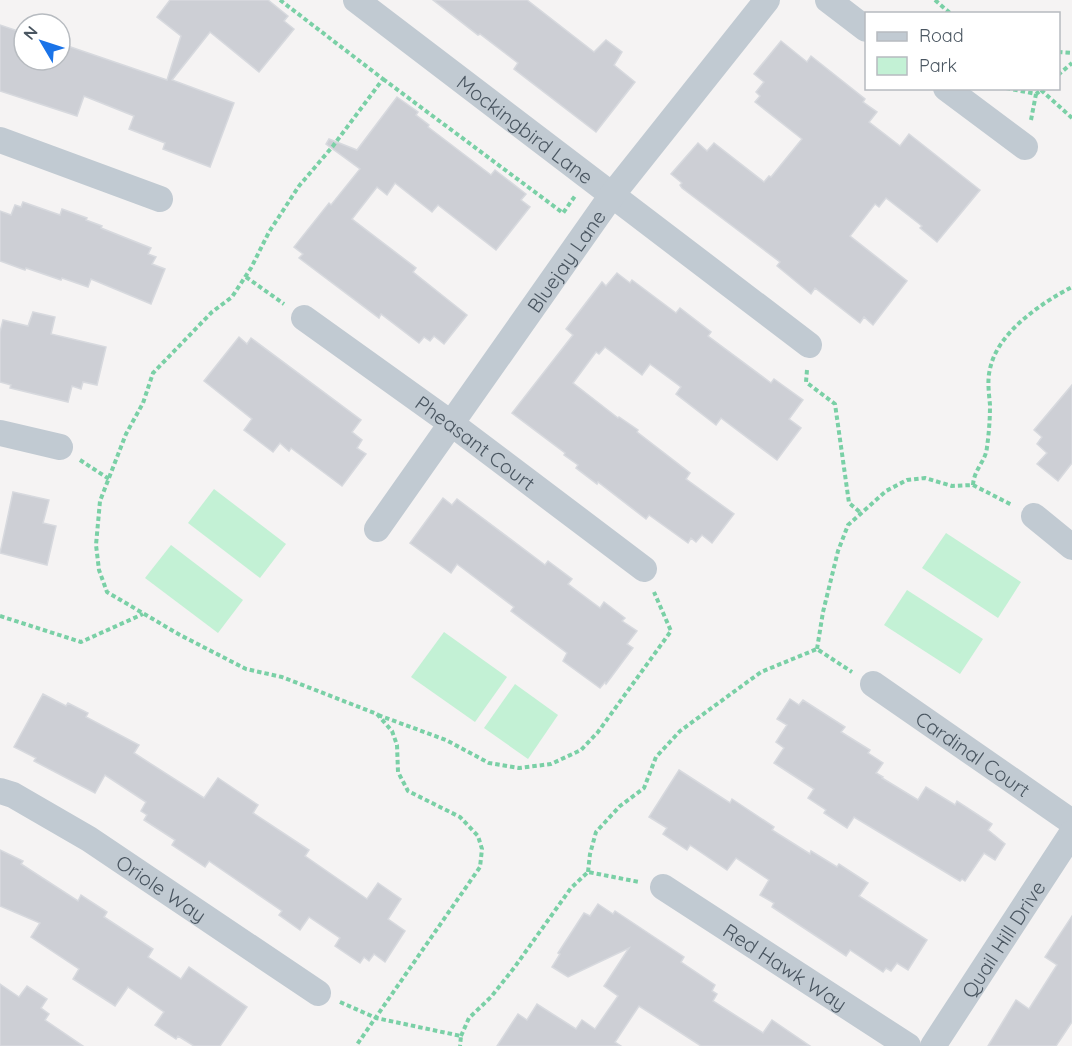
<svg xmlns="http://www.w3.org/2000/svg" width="1072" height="1046" viewBox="0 0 1072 1046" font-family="Quicksand,sans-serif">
<rect width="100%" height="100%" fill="#f5f3f3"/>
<g fill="#c3f1d5">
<polygon points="214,489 286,544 260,578 188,523"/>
<polygon points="946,533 1021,582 998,618 922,568"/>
<polygon points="171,545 243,600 218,633 145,578"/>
<polygon points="907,590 983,639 960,674 884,625"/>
<polygon points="444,632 507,677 475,722 411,677"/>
<polygon points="515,684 558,715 528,759 484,728"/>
</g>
<g fill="#cdcfd5" stroke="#d7d9de" stroke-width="1.5">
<polygon points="170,0 268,0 288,16 284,21 294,29 259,72 210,32 172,80 234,103 210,167 163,149 165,143 129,129 134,116 84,96 77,116 0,91 0,25 24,33 24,60 60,60 62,44 167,80 181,36 157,17"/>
<polygon points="433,0 527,0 594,52 606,40 622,52 614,65 635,82 596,132 514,69 518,63 480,34 478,35"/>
<polygon points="781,41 807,62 811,56 865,99 863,102 877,112 869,122 900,146 909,134 980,190 937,242 920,228 922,226 886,198 879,207 875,204 850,236 907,281 873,325 864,317 860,323 815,288 811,294 777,266 780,262 682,188 680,185 682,183 671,174 698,143 707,151 714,143 764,182 769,176 771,177 802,139 755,102 760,96 756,92 764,82 754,74"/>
<polygon points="397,97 418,112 416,115 429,125 428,127 491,175 495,170 526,194 521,200 530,207 496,250 438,205 432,212 395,183 387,195 377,187 352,219 416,268 413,272 467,315 444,344 434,336 430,341 424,337 419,343 381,314 379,318 299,258 303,254 294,247 329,203 331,205 360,169 326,144 329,139 357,150"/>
<polygon points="23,202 60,215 62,209 87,218 86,220 102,226 101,228 151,248 148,254 156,257 152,264 165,269 151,304 91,279 88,287 62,278 61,280 26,268 25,270 0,261 0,211 11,215 15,205 21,207"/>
<polygon points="617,273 630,283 632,280 676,313 680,308 711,332 708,336 771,383 774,379 803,400 789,419 801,428 777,460 721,418 716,425 676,394 681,387 650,364 642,375 605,347 599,354 596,352 573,383 618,418 619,417 638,430 637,432 690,473 686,479 734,514 712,543 702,535 696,542 691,538 688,543 649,515 646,519 598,482 597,484 576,468 578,465 564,455 565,453 512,413 573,335 566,329 602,282 606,286"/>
<polygon points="33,312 55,317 51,334 106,347 97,385 83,382 81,389 72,386 68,402 10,388 11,385 0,382 0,332 3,320 28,326"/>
<polygon points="239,337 247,344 251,338 361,420 352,432 362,440 357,448 366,454 342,486 291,448 289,451 280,443 273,452 244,430 252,419 204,381"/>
<polygon points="1072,385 1072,463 1058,481 1037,464 1047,453 1037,444 1042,437 1034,430"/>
<polygon points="13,492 49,500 43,523 56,526 47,565 0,553"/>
<polygon points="443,498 452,505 457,499 545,565 548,561 572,579 568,584 600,608 604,602 625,618 622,621 637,631 627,644 633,648 606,684 605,682 600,688 563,661 567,653 511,611 514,607 457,564 451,573 410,543"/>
<polygon points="43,694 66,706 68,703 88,713 86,717 139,745 134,753 204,798 218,778 258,805 253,813 309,850 305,856 367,899 378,883 401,899 388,919 405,931 385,962 374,954 369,961 364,957 360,963 335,946 340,938 309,917 300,930 279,915 282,911 209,861 205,867 172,845 175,840 144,820 147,815 141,811 146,802 105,775 95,793 34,761 36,758 14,747"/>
<polygon points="790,699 799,705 803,700 845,727 841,732 870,750 868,753 883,763 876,773 883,777 882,778 918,800 926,787 955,805 957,801 992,824 988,830 1005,844 995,860 984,853 965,881 962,879 960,881 854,817 847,828 824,813 826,810 808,798 814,789 774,763 784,748 776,742 787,725 777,719"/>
<polygon points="679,770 730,803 732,799 774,827 772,830 810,854 811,851 837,867 839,864 868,883 859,896 927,940 908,970 897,963 891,971 886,968 883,972 850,950 846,956 772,907 774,903 760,895 769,880 736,858 727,870 690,845 687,850 663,834 667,828 649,817"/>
<polygon points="0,850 23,861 21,864 78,901 81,895 107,912 104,917 153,949 148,957 181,979 189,967 247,1007 220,1046 194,1046 178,1036 176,1039 155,1025 164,1012 128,987 115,1006 73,979 79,969 31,937 40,923 0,906"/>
<polygon points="598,904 613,914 615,911 684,957 681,962 715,985 712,991 717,994 713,1001 763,1033 772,1020 810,1046 701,1046 639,1006 615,1042 621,1046 497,1046 518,1014 527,1020 537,1004 576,1029 582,1020 595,1029 618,996 604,986 629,948 568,977 552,967 560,954 558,953 584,913 590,916"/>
<polygon points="1072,916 1072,1022 1056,1046 988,1046 1016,1000 1029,1009 1057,965 1045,957"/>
<polygon points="0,984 19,997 27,986 47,999 41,1008 49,1014 45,1020 83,1046 0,1046"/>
</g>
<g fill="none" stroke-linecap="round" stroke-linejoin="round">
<g stroke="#7ad0a6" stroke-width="4" stroke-dasharray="4.5 3" stroke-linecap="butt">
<polyline points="280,0 383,79 333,146 299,186 269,232 251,268 232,297 212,312 153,373 143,403 126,434 100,501 96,545 99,570 107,592 180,635 246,669 282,677 377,714 392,731 397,745 398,772 408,791 460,817 478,836 482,849 480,867 356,1046"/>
<polyline points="935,0 951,14"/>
<polyline points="1058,52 1072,53"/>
<polyline points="1058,75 1072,63"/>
<polyline points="383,79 563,213 575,196"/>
<polyline points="1006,88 1036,94 1043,89"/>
<polyline points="1041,90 1072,118"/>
<polyline points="1031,120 1036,94"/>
<polyline points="246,277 284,304"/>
<polyline points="807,370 806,382 835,404 849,503 861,513"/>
<polyline points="80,460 109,479"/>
<path d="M973 485C974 469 986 461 987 447 989 433 990 419 990 405 989 394 987 380 990 369 997 333 1041 303 1072 287"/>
<polyline points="0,616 81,642 143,614"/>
<polyline points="817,649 823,612 838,551 848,525 886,491 907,480 925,478 952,486 973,485 1012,505"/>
<polyline points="378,715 446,740 489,763 519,768 551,764 581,750 598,732 671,631 654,592"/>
<polyline points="588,872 590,854 596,832 620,806 644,788 656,757 680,731 761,672 817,649 852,672"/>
<polyline points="340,1002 376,1018 461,1036 460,1046"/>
<polyline points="461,1036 469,1018 491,997 514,968 571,888 588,872 639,882"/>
</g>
<g stroke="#c1cad2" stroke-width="26">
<path id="s1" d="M356 0 809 345"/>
<polyline points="828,0 866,29"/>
<polyline points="946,88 1025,147"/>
<polyline points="0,140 160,199"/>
<path id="s2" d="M304 318 452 424 644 569"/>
<polyline points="0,433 60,447"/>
<polyline points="1034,516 1072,547"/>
<path id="s3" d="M377 529 612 195 767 0"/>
<path id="s4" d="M873 684 1072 822"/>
<path id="s5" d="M0 791 13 795 89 839 318 993"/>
<path id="s6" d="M663 887 908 1046"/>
<path id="s7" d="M933 1046 1072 833"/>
</g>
</g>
<g text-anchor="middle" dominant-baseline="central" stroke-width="4.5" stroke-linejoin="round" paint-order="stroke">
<g font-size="20" fill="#4a5661" stroke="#fff">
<text stroke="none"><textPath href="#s1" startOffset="213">Mockingbird Lane</textPath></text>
<text stroke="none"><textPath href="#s3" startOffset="328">Bluejay Lane</textPath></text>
<text stroke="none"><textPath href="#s2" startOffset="212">Pheasant Court</textPath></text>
<text stroke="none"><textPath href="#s4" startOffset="122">Cardinal Court</textPath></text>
<text stroke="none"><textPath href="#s5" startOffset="189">Oriole Way</textPath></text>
<text stroke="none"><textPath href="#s7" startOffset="128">Quail Hill Drive</textPath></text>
<text stroke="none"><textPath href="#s6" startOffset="146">Red Hawk Way</textPath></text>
</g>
</g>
<rect x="865" y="12" width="195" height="78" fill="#ffffff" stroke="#b7bbc0" stroke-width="1.5"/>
<rect x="877" y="32" width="30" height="9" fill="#c1cad2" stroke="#b7bbc0" stroke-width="1.5"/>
<text x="919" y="42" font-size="18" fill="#4a5661">Road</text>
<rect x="877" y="57" width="30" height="18" fill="#c3f1d5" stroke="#b7bbc0" stroke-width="1.5"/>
<text x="919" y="72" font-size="18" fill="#4a5661">Park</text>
<g transform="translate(42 42) rotate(309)"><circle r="28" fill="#ffffff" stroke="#b7bbc0" stroke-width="1.5"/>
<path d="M0-4.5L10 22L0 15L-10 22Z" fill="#1a73e8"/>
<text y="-9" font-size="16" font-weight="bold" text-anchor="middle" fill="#4a5661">N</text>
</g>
</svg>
